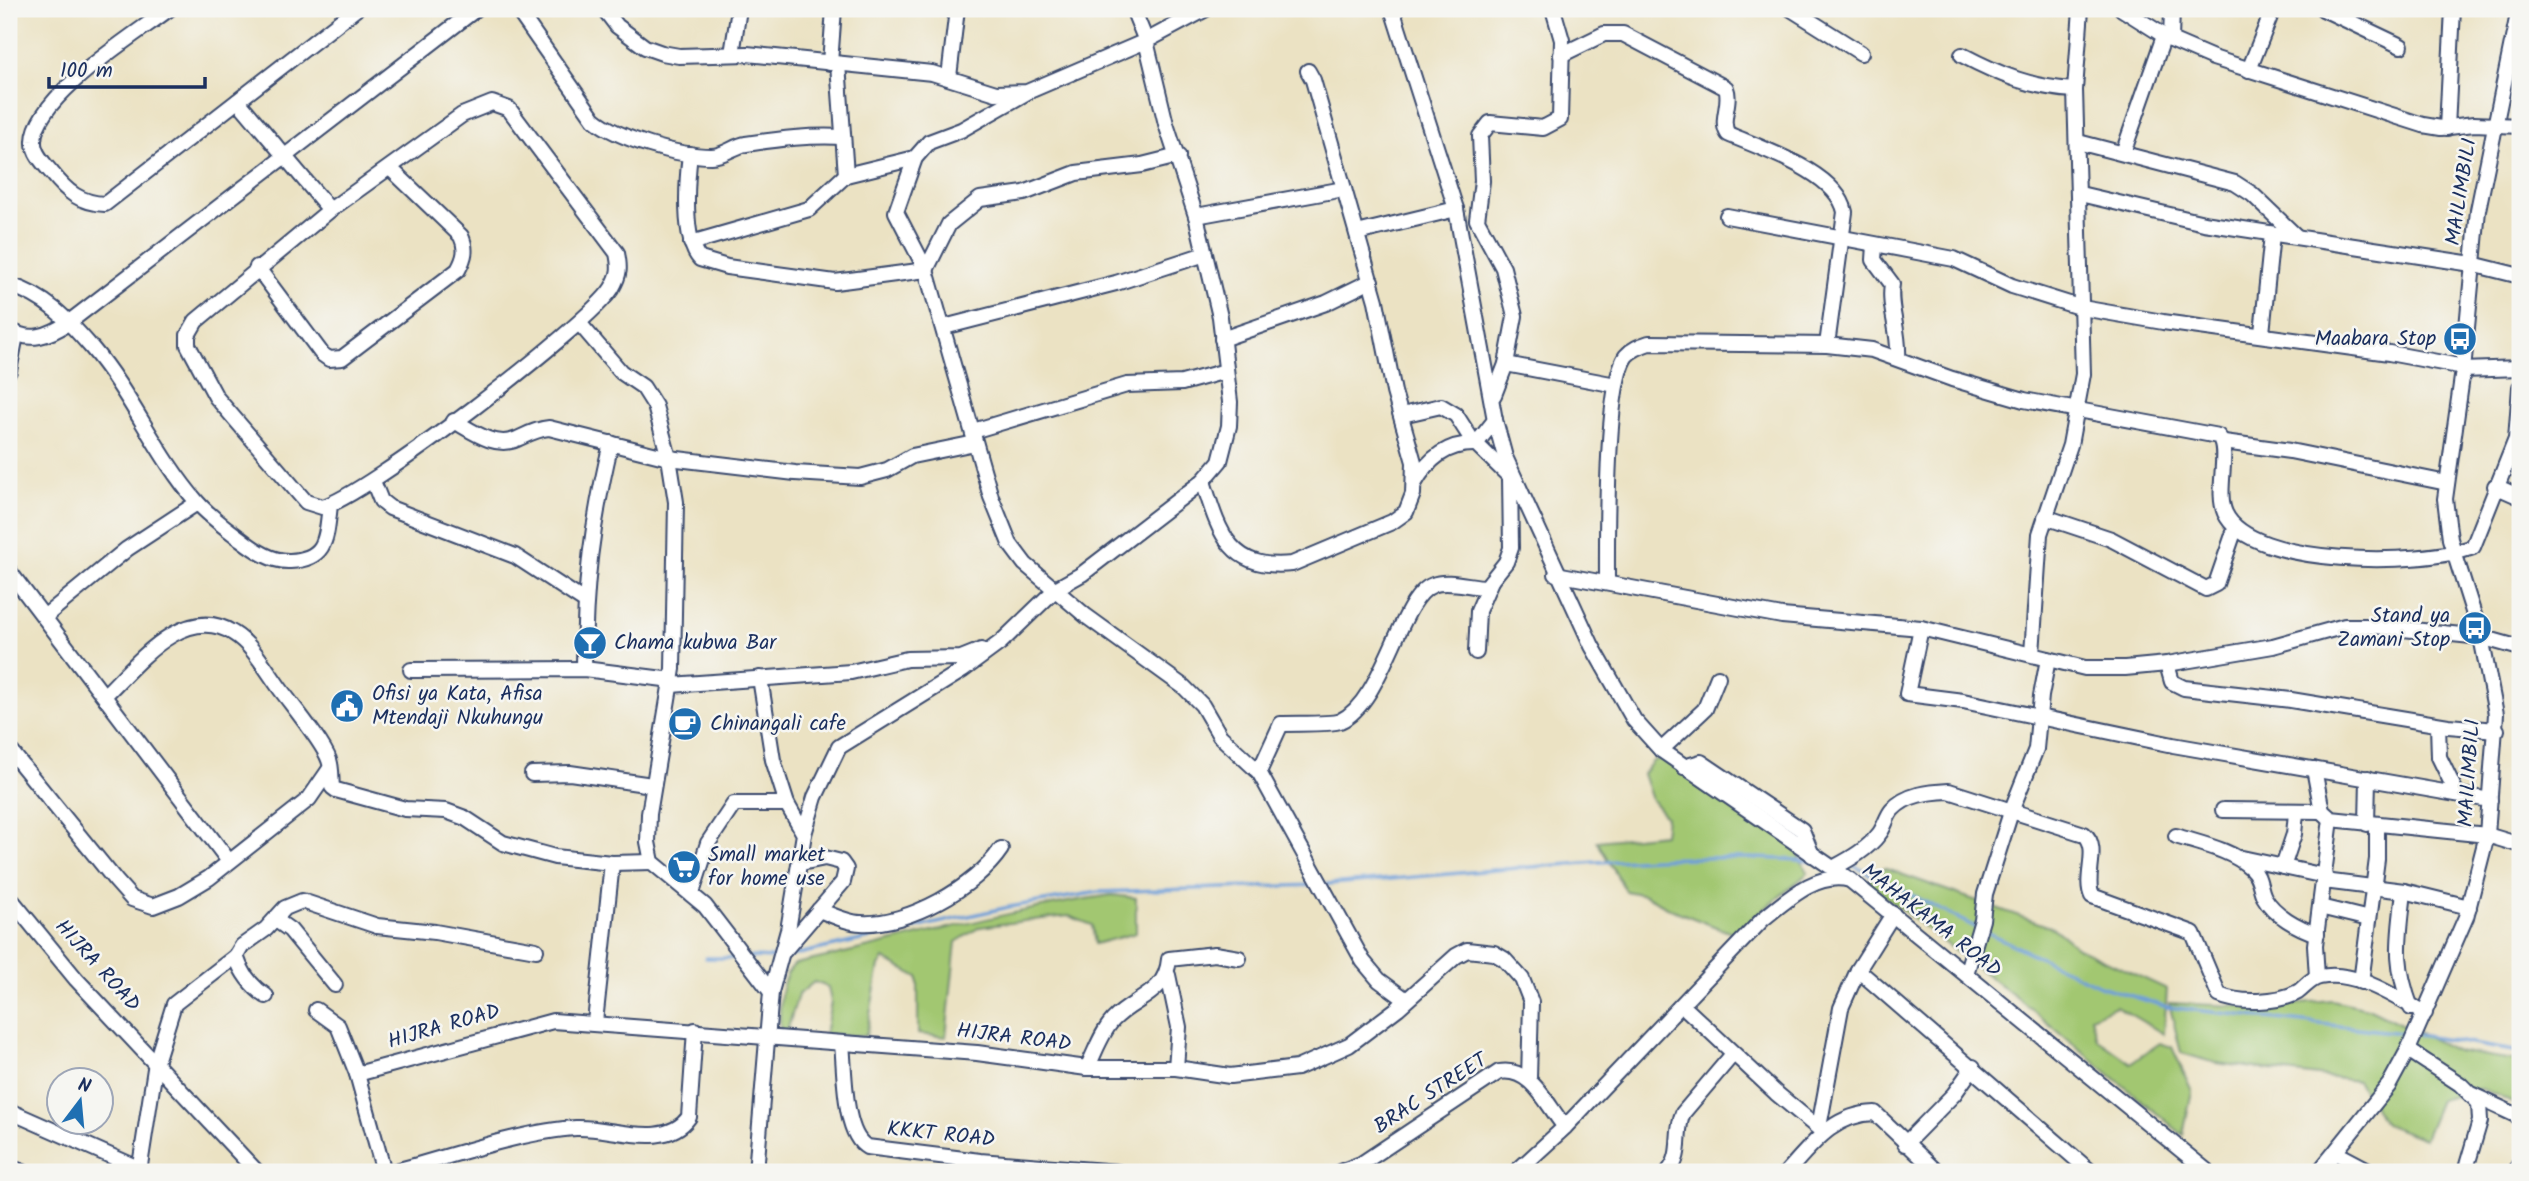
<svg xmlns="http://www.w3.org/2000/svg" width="2529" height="1181" viewBox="0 0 2529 1181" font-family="Kalam,sans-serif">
<rect width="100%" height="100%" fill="#f6f6f2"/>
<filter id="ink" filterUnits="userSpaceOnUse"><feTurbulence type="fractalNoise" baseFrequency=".0143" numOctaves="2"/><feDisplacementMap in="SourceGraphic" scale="14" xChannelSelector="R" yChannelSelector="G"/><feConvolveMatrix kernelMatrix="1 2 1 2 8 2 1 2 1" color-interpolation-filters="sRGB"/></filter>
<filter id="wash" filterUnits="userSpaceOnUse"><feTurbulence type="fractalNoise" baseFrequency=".00686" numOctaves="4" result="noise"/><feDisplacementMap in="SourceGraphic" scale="28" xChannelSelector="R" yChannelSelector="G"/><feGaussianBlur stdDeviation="1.57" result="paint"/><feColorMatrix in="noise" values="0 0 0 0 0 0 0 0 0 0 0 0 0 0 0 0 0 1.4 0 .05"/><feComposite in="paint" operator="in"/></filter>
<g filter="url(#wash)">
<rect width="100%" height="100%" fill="#ebe2c3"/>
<g fill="#a2c771" stroke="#5e7b68" stroke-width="2">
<polygon points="1669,756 1789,838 1808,873 1734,934 1673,910 1645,895 1626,891 1597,841 1664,834 1666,817 1652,800 1643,774 1653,761"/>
<polygon points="1884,868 2053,928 2078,948 2167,989 2164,1034 2116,1006 2091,1017 2097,1039 2131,1063 2160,1043 2172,1047 2192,1091 2183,1135 2025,1004 1867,883"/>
<path d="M1112 895 1136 898V933L1095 944 1092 925 1069 916 1024 921 980 927 956 942 946 1037 918 1034V977L884 959 879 966 866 1036 825 1034 831 1002 828 987 814 982 798 995 787 1031 780 1029C780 1007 778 978 795 964 901 942 1004 910 1112 895Z"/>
<polygon points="2332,1000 2368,1008 2456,1051 2520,1061 2520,1107 2482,1088 2440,1100 2424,1139 2385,1124 2357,1081 2216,1063 2181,1053 2169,1003 2260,1007"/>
</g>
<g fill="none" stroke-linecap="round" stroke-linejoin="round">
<g stroke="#6e9fd8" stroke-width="3.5">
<polyline points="1854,866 1977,928"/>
<path d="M1327 884C1488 873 1651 849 1812 861"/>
<polyline points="1984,931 2100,986 2167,1007 2411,1034"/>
<polyline points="750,957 777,958"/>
<polyline points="785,957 1009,907 1098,892 1316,885"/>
<polyline points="706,958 739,958"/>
<polyline points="2418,1035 2520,1052"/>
</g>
</g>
</g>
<g filter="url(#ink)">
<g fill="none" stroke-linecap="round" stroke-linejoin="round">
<g stroke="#3a4a6d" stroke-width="18">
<g id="minor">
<path d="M169 9C135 35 35 96 34 141 33 153 45 165 52 173 67 192 80 203 105 204L356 9"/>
<path d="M517 9 594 119C618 139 679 156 711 156 724 156 734 146 746 144 779 139 810 135 843 137"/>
<polyline points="604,9 617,26 645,47 662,53 679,56 747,54 932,73 996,93 1027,92 1146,41 1166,124 1196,216 1220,317 1230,402 1229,426 1220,461 1203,481 1082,574 1057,588 1001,642 963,670 839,747 815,797 804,834"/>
<polyline points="1133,9 1146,41 1206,9"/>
<polyline points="1392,9 1456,209 1495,420 1505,457 1592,646 1634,720 1661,750 1850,880"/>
<polyline points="1791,9 1861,53"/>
<polyline points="2122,9 2171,40 2213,58 2423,125 2441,128 2474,124 2520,126"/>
<polyline points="2323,9 2401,46"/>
<polyline points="2171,40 2172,9"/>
<polyline points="732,54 739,9"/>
<path d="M1561 55 1604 34H1623L1726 88C1732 103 1719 120 1728 134 1762 149 1837 172 1845 212L1827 345"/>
<path d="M1962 55C2000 75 2032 88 2075 90"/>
<polyline points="830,63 834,9"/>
<polyline points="838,64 846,175"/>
<polyline points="2249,70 2273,9"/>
<polyline points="949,77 957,9"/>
<polyline points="1026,93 961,130 929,142 915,158 896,212 926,270 991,497 1010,544 1025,564 1086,616 1184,687 1202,705 1220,736 1259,772 1363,961 1379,980 1405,999"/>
<path d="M238 101 330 210 462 115 492 103 509 109 617 253C620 268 620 274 612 288 589 325 363 498 322 507L306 502 216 397 188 345V335L196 321 330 210"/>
<polyline points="2447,128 2453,9"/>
<polyline points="2078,142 2235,183 2252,194 2296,236"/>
<polyline points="2123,153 2164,36"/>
<path d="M690 154C687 179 682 240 700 259L727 267 835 282 926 270 949 224 980 199 1024 193 1076 173 1142 165 1178 156"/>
<polyline points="2080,194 2204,223 2472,264 2520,276"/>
<polyline points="1196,216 1344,189"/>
<polyline points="1727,216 1954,259 2012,286 2082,308 2163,322 2389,353 2464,367"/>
<polyline points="1357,233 1456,209"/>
<polyline points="691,243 809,209 846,175 915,158"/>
<path d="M1875 245 1874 260 1892 284C1888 308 1900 331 1898 358"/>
<path d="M257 267 322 354 329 359 342 358 458 270C465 257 467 249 461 236L390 168"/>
<path d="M9 285C46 296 67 319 92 348 132 395 156 455 197 502 210 517 226 528 242 540 255 550 272 562 290 561 328 559 326 537 330 505"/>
<polyline points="580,324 621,372 643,387 655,406 669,458 676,502 673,669 649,814 648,842 652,862 705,906 771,992 756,1172"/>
<polyline points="944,327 1116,283 1205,254"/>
<path d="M9 329C29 344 50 335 68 323L476 9"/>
<polyline points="2262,333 2272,234"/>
<polyline points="1222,339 1326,303 1371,281"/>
<polyline points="1506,364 1616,385"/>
<polyline points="2463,370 2520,368"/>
<polyline points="9,371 16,335"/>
<polyline points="1494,395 1506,364 1515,316 1503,268 1477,220 1482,181 1480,136 1490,123 1543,128 1560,119 1562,40 1553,9"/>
<polyline points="1402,415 1441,406 1456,415 1472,440 1513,480"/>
<path d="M454 421C472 431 495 449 517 439 528 434 537 429 549 428L669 458 795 473 860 477 887 470 912 456 975 443"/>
<polyline points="973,431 1127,385 1182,383 1226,371"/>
<polyline points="2224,442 2290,451 2447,483"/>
<polyline points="373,481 381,501 390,508 515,556 584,601"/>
<path d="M1203 481C1219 532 1229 571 1292 564L1392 522 1406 512 1413 494 1414 462 1394 392 1376 301 1313 80 1308 71"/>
<path d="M1414 484C1428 459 1447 443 1476 444L1495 420"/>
<polyline points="2495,486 2520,497"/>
<polyline points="2045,517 2111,539 2206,589 2216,584 2235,529"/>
<polyline points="9,571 228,860"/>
<polyline points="1556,574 1782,616 1921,628 2085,668 2125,668 2167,664 2273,646 2345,626 2374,626 2481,637 2520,648"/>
<path d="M1607 583C1607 541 1605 385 1626 356 1632 349 1640 346 1649 343L1827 345 1872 350 1952 379 2024 400 2218 436C2231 448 2215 491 2225 513 2250 568 2424 566 2473 547L2516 439 2520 387"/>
<polyline points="44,617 127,549 197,503"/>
<polyline points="1921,628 1907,694 1963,701 2173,745 2490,800"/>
<polyline points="1476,652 1478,611 1491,581"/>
<polyline points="2032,654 2040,534 2070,445 2083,374 2075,90 2081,9"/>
<polyline points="2167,664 2172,682 2184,688 2291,700 2448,726 2497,730"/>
<path d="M584 669C584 587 592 522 611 443"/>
<polyline points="411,670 584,669 672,680"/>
<polyline points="760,678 773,760 787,804 804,834 788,930 771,992"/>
<polyline points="671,685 851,672 907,659 961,658 981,650"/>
<path d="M105 695C136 665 184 602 233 633 253 645 267 671 281 690 292 705 324 744 329 760 332 767 331 779 332 787L336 790 405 809 446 811 465 818 503 843 555 857 612 863 652 862"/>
<polyline points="2438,725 2439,757 2457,794"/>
<polyline points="9,749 116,881 132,899 153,906 179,896 209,878 309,799 329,770"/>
<polyline points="1661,750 1705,709 1718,677"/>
<polyline points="1684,767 1701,762 1802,830 1812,855"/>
<polyline points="2314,769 2322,811 2331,819 2487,835 2520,845"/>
<path d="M1259 772 1281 724C1294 723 1330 725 1340 721 1384 701 1400 596 1433 585 1447 579 1471 587 1486 587L1506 562 1511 548 1510 477"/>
<polyline points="532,774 570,773 652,785"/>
<polyline points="2223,810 2322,811"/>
<polyline points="2367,824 2368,778"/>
<path d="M2176 836C2201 844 2232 850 2251 868 2261 877 2259 887 2264 897 2274 915 2298 928 2317 934"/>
<polyline points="2242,858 2325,876"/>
<path d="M1835 867C1850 859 1868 849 1879 834 1885 827 1886 817 1892 810 1906 794 1929 792 1949 791L2084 834C2101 847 2083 878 2092 896L2193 933 2219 995C2239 1004 2278 1003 2298 992 2305 987 2311 978 2320 977 2356 969 2395 998 2425 1013"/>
<polyline points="2283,867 2294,834 2296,813"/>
<polyline points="2324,881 2404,891 2469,907"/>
<path d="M2404 891C2399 941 2393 959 2411 1008"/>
<polyline points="692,893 708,843 734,804 787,804"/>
<polyline points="9,897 76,979 257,1172"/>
<polyline points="2320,907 2369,919"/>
<path d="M819 910C832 915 848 923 861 923 907 926 976 887 1001 849"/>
<polyline points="276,920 290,930 335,985"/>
<polyline points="784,951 843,882 846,869 841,862 825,858 801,863"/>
<polyline points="1858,970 2091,1172"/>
<polyline points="1966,974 1982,920 1985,894 2012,809 2036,749 2041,696 2048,659"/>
<polyline points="1168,975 1179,1027 1176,1068"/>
<polyline points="2317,977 2315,945 2331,819"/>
<polyline points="2361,982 2377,859 2377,825"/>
<path d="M266 996C252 987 241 972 236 956L242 946 266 929 285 908 302 901 377 926 435 932 536 950"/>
<polyline points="1682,1005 1776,1093 1823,1132"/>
<polyline points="316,1010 338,1026 357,1074 384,1172"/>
<polyline points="595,1022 612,863"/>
<path d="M842 1044C845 1070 843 1134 867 1147L980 1161 1118 1172"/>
<polyline points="2408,1050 2460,1084 2479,1103 2480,1121 2465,1172"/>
<path d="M1087 1068C1095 1053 1101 1033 1113 1020 1135 997 1166 995 1169 959L1215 954 1239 958"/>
<polyline points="357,1074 553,1021 977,1053 1087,1068 1176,1068 1230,1076 1297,1068 1349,1045 1398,1008 1456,956 1467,950 1494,953 1504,959 1522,979 1531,1002 1529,1079"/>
<polyline points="2473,1095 2520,1117"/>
<polyline points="9,1111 138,1168"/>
<polyline points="1819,1127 1841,1008 1858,970 1893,914"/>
<polyline points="1905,1144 1954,1094 1973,1067"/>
<polyline points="2336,1153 2372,1172"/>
<polyline points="9,1167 23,1172"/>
<polyline points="139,1172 156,1062 174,1004 236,956"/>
<path d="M392 1172C446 1158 522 1131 576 1128 611 1126 665 1151 689 1117L695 1030"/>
<path d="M1340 1172 1361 1164 1499 1072C1532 1066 1547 1106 1565 1127"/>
<path d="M1516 1172 1565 1127 1763 919C1787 900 1817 871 1850 880L2208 1172"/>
<path d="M1668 1172C1684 1154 1674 1133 1683 1113L1733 1054"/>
<path d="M1787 1172C1813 1143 1834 1114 1875 1113L1937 1172"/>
<polyline points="2319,1172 2389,1085 2408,1050 2466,917 2487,835 2496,714 2481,637 2450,539 2445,499 2463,370 2478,210 2519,9"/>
<polyline points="2516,1172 2520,1162"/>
</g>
</g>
<use href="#minor" stroke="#fff" stroke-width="14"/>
</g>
</g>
<defs>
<g id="bus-disc" transform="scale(1.75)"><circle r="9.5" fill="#1f6fb2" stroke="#f6f6f2"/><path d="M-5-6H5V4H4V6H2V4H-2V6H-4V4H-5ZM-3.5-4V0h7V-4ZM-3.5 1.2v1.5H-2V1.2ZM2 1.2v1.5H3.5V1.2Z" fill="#fff"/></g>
<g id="bar-disc" transform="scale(1.75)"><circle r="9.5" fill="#1f6fb2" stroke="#f6f6f2"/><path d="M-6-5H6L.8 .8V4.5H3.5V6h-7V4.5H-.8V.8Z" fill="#fff"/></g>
<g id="civic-disc" transform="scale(1.75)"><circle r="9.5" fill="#1f6fb2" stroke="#f6f6f2"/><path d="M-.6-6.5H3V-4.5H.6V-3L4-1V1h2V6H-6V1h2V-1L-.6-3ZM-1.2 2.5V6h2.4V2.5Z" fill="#fff"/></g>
<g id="cafe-disc" transform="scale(1.75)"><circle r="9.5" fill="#1f6fb2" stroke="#f6f6f2"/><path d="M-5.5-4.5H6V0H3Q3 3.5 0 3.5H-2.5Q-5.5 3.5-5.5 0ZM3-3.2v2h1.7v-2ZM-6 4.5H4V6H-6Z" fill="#fff"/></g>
<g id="supermarket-disc" transform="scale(1.75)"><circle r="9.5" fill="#1f6fb2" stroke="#f6f6f2"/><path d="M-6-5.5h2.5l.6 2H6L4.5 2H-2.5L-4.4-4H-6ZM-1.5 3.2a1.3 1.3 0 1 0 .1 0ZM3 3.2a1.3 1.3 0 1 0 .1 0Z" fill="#fff"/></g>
</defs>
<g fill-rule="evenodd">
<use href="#bus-disc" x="2460" y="339"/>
<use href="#bus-disc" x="2475" y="628"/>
<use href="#bar-disc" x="590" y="643"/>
<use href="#civic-disc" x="347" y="706"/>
<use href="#cafe-disc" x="685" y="724"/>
<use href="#supermarket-disc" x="684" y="867"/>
</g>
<g text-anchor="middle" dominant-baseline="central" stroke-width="5" stroke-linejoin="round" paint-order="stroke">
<g font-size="21" fill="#1b2f5e" stroke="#f6f6f2">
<text transform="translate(2462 192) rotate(-81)">MAILIMBILI</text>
<text transform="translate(2470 773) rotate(-86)">MAILIMBILI</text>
<text transform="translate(1931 921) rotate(38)">MAHAKAMA ROAD</text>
<text transform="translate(97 966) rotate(48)">HIJRA ROAD</text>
<text transform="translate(444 1027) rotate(-16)">HIJRA ROAD</text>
<text transform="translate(1014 1038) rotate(7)">HIJRA ROAD</text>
<text transform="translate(1431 1094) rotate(-33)">BRAC STREET</text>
<text transform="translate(941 1135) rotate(6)">KKKT ROAD</text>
</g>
<g font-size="21" fill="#1b2f5e" stroke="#f6f6f2" text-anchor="start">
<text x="2436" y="339" text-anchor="end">Maabara Stop</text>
<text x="2450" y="616" text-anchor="end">Stand ya<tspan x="2450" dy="24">Zamani Stop</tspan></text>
<text x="614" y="643">Chama kubwa Bar</text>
<text x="372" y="694">Ofisi ya Kata, Afisa<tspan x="372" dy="24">Mtendaji Nkuhungu</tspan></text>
<text x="710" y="724">Chinangali cafe</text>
<text x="708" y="855">Small market<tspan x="708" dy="24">for home use</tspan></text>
</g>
</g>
<rect width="2529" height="1181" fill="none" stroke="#f6f6f2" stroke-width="35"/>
<g transform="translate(80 1101) rotate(16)"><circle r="33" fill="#f6f6f2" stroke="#9ea6b7" stroke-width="2"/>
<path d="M0-5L12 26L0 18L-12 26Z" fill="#1f6fb2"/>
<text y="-10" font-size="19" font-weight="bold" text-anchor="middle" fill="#1b2f5e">N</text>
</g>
<path d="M49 77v10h156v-10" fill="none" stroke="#1b2f5e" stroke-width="3.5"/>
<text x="60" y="77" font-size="21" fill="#1b2f5e" stroke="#f6f6f2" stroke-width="5" paint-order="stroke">100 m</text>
</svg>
